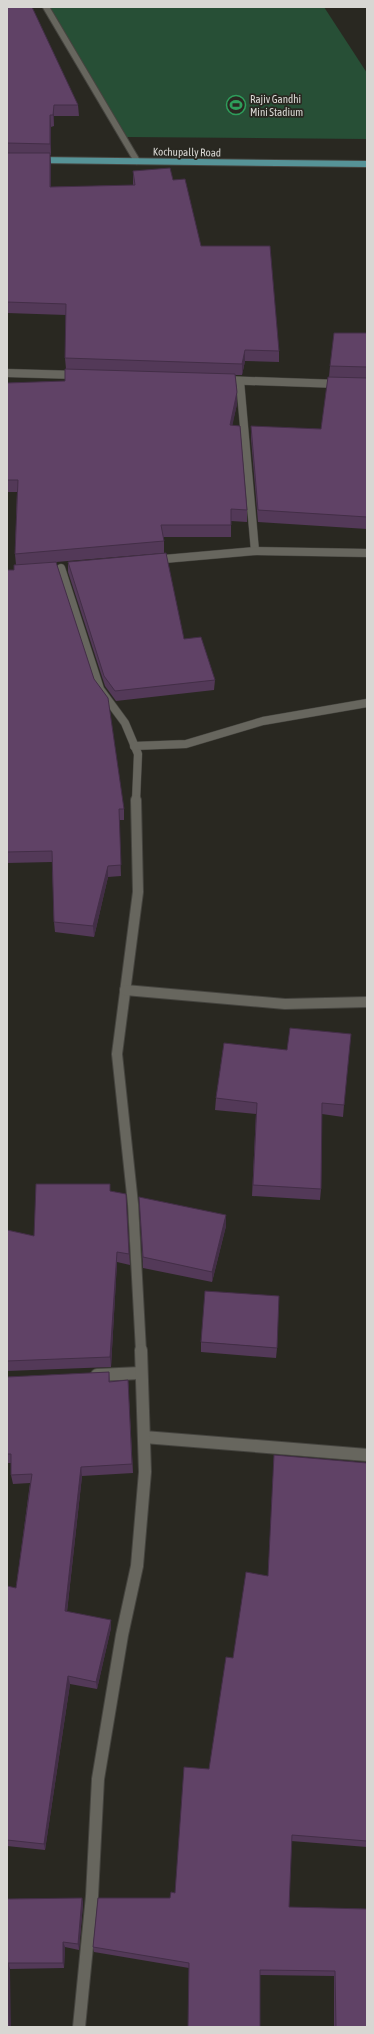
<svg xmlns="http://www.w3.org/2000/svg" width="374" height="2034" viewBox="0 0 374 2034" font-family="'Asap Condensed',sans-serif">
<rect width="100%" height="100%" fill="#292821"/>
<polygon fill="#274f36" points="42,7 324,7 367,73 367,139 127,137"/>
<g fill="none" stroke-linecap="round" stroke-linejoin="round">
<g stroke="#45443f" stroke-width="8">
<polyline id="minor-far3" points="46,7 137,161"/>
</g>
<g stroke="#45443f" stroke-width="9">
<g id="minor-far2">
<polyline points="7,373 77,375"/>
<polyline points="223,380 367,385"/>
<polyline points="240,381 255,551"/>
<polyline points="153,560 255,551 367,553"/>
<polyline points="61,568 100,689 125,723 138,754 136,801"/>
<polyline points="134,746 186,744 263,721 367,703"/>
</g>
</g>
<g stroke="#45443f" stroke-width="12">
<g id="minor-far1">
<polyline points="136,800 138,892 117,1054 133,1204 141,1351"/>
<polyline points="125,990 285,1004 367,1002"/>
</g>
</g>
<g stroke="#45443f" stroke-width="14">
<g id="minor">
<polyline points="97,1375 141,1373"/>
<polyline points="144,1437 367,1455"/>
<polyline points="79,2027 92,1896 98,1779 122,1635 137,1566 145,1472 141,1350"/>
</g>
</g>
<g stroke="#45443f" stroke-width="8">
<polyline id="major" points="37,160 367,164"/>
</g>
<use href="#minor-far3" stroke="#67665e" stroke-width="6"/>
<use href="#minor-far2" stroke="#67665e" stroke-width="8"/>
<use href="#minor-far1" stroke="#67665e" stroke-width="10"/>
<use href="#minor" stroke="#67665e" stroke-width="12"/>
<use href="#major" stroke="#569397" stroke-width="6"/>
</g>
<g fill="#533958">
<polygon points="7,7 78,105 79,116 54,116 54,126 51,127 51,155 50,155 51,187 133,185 133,171 173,180 201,246 279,351 279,362 245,361 242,375 235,375 237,392 237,404 232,425 247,510 247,522 231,521 231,537 163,537 164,541 164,553 56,562 124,809 124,820 119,820 121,876 108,877 94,937 55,932 54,922 52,862 7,863 7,570 14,570 16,565 15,554 17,492 7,492 7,383 65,381 66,369 65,358 66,315 7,313"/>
<polygon points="367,333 367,529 258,522 251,438 251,426 321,429 329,377 330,366"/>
<polygon points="68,562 184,639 215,680 214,690 116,701 105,686 68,572"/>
<polygon points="224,1043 344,1105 343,1117 322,1114 321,1189 320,1200 252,1196 256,1114 215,1110 216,1098"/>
<polygon points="110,1184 110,1191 126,1194 130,1265 117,1262 111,1367 7,1371 7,1230 34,1236"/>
<polygon points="139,1197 226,1226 212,1282 143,1268"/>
<polygon points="201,1342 277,1348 276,1358 201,1352"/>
<polygon points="109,1372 110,1381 128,1380 133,1473 82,1476 67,1612 111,1620 111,1628 97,1689 70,1684 45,1850 7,1846 7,1586 16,1588 30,1483 13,1484 11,1475 11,1463 7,1463 7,1377"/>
<polygon points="274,1455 367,1463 367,1847 291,1841 289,1907 367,1909 367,2027 334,2027 334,1976 260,1975 189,1968 94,1952 93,1947 170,1898 175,1893 209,1769 233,1658 268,1576"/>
<polygon points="82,1898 83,1904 79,1950 65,1947 64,1968 10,1969 7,2027 7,1899"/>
</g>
<g fill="#432e47">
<polygon points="54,105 54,126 53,115"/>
<polygon points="50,115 51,127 51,155 50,144"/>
<polygon points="50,153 51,164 51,198 50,187"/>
<polygon points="245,350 245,361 242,375 242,364"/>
<polygon points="237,392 237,404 230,437 230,425"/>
<polygon points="108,866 108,877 94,937 93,926"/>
<polygon points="226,1215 226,1226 212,1282 212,1272"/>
<polygon points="117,1252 117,1262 111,1367 110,1357"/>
<polygon points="81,1467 82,1476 66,1620 65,1611"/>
<polygon points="111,1620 111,1628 97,1689 96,1682"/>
<polygon points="68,1676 70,1684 45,1850 44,1844"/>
<polygon points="82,1898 83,1904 79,1950 78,1944"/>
<polygon points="63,1942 65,1947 64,1968 63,1963"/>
<polygon points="8,1963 10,1969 11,2027 9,2027"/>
</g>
<g fill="#604266" stroke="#432e47">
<polygon points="7,7 32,7 78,105 54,105 53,115 50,115 50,144 7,143"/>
<polygon points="7,153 50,153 50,187 135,185 133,171 170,168 173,180 185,179 201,246 270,246 279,351 245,350 242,364 65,358 66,304 7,302"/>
<polygon points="334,333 367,333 367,367 330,366"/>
<polygon points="65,369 235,374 237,392 230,425 240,426 247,510 231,509 231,525 161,525 164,541 15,554 18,480 7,480 7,383 65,381"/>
<polygon points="328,377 367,378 367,517 258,510 251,426 321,429"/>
<polygon points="166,553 184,639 201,637 215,680 115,691 104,676 68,562"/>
<polygon points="56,562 94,679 108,698 124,809 119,809 121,865 108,866 93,926 54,922 52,851 7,852 7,570 14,570 14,565"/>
<polygon points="290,1028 351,1034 344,1105 322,1103 321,1189 253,1185 257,1103 216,1098 224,1043 287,1050"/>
<polygon points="36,1184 110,1184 110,1191 126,1194 129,1254 117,1252 110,1357 7,1361 7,1230 34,1236"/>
<polygon points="139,1197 226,1215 212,1272 143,1257"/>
<polygon points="205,1291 279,1296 277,1348 201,1342"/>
<polygon points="109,1372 109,1382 128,1380 132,1464 81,1467 65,1611 111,1620 96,1682 68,1676 44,1844 7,1840 7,1586 16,1588 32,1474 11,1475 11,1454 7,1454 7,1377"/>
<polygon points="274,1455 367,1463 367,1841 292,1835 289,1907 367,1909 367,2027 336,2027 335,1971 260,1970 260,2027 188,2027 189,1963 93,1947 98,1898 170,1898 171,1892 175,1893 184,1767 209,1769 226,1657 233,1658 246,1572 268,1576"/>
<polygon points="82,1898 78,1944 63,1942 63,1963 8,1963 9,2027 7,2027 7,1899"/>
</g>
<defs>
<g id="stadium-ring" transform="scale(1)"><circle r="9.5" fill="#292821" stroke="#2e9e5b" stroke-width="1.5"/><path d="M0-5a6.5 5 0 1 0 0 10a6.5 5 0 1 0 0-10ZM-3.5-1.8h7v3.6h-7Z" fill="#2e9e5b"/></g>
</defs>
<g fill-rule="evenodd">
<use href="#stadium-ring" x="236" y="105"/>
</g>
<g text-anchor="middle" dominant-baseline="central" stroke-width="3.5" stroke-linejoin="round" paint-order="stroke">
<g font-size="11" fill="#d8d7d3" stroke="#292821" text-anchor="start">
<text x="250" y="99">Rajiv Gandhi<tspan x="250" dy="13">Mini Stadium</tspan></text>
</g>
<g font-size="11" fill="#d8d7d3" stroke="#292821">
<text transform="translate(187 152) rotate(1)">Kochupally Road</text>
</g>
</g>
<rect width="374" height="2034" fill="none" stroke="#d8d7d3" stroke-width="16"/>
</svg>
